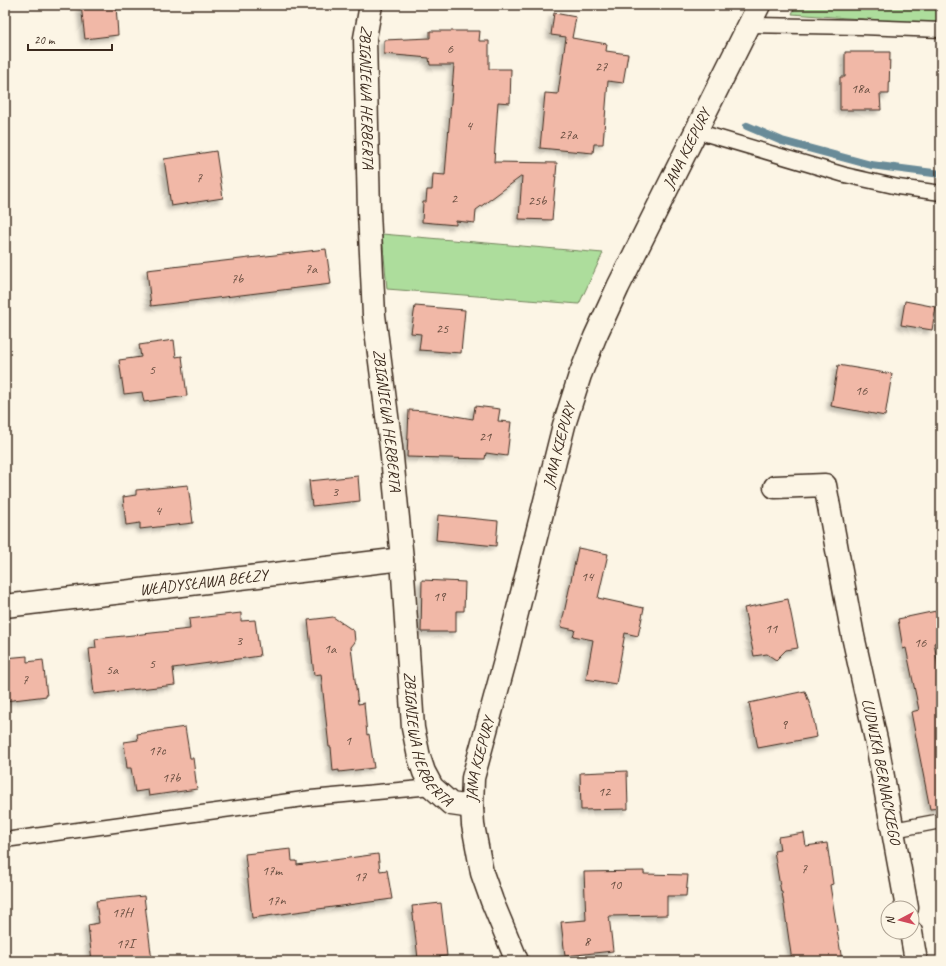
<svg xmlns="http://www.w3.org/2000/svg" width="946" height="966" viewBox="0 0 946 966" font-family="Caveat,sans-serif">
<defs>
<filter id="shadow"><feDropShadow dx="-3.5" dy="3.5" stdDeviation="2" flood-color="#0004"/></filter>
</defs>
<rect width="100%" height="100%" fill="#fcf5e5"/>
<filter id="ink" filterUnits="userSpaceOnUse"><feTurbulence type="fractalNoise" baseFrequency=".025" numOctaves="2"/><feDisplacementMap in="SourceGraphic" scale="8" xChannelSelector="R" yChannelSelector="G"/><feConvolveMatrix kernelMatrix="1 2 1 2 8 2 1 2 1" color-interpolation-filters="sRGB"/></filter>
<g filter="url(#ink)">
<g fill="#addd9c" stroke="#74845d">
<polygon points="796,5 941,5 941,22 917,23 792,14"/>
<polygon points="382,234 603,253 579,304 387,289"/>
</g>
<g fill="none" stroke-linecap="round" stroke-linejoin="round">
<polyline stroke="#698b98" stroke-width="8" points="747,126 782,141 871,165 941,174"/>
</g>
<g fill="#f1b8a7" stroke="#3b2a1e" filter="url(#shadow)">
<polygon points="81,5 116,5 118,35 85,39"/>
<polygon points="554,13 576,17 572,38 607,44 606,51 628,54 623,83 608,81 603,144 594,144 593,153 540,148 545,93 558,94 566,37 551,35"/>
<polygon points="430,31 480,31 479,41 489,41 489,69 511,69 510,103 498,102 494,162 557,163 552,220 519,219 522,176 476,210 475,223 456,221 456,225 422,222 423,202 426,202 427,190 432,190 433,174 445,175 454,65 430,65 429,58 384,54 384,40 430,38"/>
<polygon points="845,52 890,52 889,94 880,94 881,110 840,110 840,77 845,77"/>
<polygon points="216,151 223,198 171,206 164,159"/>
<polygon points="326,249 331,284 151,306 147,270"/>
<polygon points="905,301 936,307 932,330 901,325"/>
<polygon points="415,306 465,310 461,353 419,350 421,334 411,333"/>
<polygon points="174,340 176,357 182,356 187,396 144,402 142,392 124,394 119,360 141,357 139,345"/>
<polygon points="838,365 892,374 885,416 831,406"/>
<polygon points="475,406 500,409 498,421 511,422 507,456 486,453 485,459 407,457 409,410 426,411 473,419"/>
<polygon points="358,476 360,501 312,506 309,481"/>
<polygon points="188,485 193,523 140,529 140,523 126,525 123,497 136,495 136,490"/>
<polygon points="438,515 498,521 496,546 436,540"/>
<polygon points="578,548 608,554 598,598 644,608 638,636 625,633 616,684 586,679 593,640 573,636 575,630 561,627"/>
<polygon points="422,580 465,582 464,611 456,611 456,632 421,632"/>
<polygon points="788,599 798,648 786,650 776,660 767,654 754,656 744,608"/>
<polygon points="936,611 941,639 941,641 934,643 941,683 941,808 930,809 911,712 919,710 906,648 903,649 898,619"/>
<polygon points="241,613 241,621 255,620 260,656 173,668 175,685 94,694 89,649 96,648 95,639 190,629 189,619"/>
<polygon points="333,617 354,631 355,642 351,647 358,704 364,703 367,735 369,734 374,768 339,772 339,770 333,771 331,747 329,747 321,674 314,675 308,620"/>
<polygon points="27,656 27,662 43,660 47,696 5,701 5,658"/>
<polygon points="805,691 812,711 817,737 758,748 749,703"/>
<polygon points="185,727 190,758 193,758 197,789 149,796 148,790 135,792 131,768 127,768 124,742 138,740 137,734"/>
<polygon points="627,771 628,809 581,810 580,773"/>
<polygon points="804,833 806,846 827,843 833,884 830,885 842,961 792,961 782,892 781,892 774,851 780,850 778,837"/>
<polygon points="291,849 292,861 297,861 297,865 378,854 380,871 387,870 392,899 252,918 245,854"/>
<polygon points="644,871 644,874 688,875 686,896 667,896 667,915 609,916 613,951 565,956 561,922 586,920 584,872"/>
<polygon points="144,896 152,961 92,961 88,925 99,923 96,901"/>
<polygon points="441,903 447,956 418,959 412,906"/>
</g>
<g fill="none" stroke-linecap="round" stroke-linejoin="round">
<g stroke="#3b2a1e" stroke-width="17">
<g id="lane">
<polyline points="750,25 861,27 941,30"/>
<polyline points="696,131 845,175 898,187 941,193"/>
<polyline points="893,830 941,821"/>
<polyline points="5,840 311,798 432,787"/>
</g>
</g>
<g stroke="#3b2a1e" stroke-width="25">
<g id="street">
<path id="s1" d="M371 5 365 38 369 212 374 315 391 447 402 559 413 728 419 757 424 772 432 787 451 804 472 807"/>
<path id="s2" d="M775 487 825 485 853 636 877 744 907 908"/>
<path id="s3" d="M5 606 402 559"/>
<polyline points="911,932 916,961"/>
</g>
</g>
<g stroke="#3b2a1e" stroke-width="25">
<g id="secondary">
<path id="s4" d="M517 961 492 901 482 873 473 825 472 807 473 778 505 661 564 425 580 375 595 337 618 287 759 5"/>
</g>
</g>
<use href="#lane" stroke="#fcf5e5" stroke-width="14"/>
<use href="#street" stroke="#fcf5e5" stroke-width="22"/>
<use href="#secondary" stroke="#fcf5e5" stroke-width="22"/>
</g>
</g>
<g text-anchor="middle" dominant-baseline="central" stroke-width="3" stroke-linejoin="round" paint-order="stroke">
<g font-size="14" fill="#684e40">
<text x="450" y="48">6</text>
<text x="601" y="66">27</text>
<text x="860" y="88">18a</text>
<text x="469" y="125">4</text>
<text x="568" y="134">27a</text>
<text x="199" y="177">7</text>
<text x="454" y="198">2</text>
<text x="537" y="200">25b</text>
<text x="311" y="268">7a</text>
<text x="237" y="278">7b</text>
<text x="442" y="328">25</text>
<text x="152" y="369">5</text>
<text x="861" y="390">16</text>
<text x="485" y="436">21</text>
<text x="335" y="491">3</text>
<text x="158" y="510">4</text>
<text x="587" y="576">14</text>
<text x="439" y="596">19</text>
<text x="771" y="628">11</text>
<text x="239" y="640">3</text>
<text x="920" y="642">16</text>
<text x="330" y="648">1a</text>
<text x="152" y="663">5</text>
<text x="112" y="669">5a</text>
<text x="25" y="679">7</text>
<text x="784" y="724">9</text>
<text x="348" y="740">1</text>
<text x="157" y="750">17c</text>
<text x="171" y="777">17b</text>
<text x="604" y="791">12</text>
<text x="804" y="868">7</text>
<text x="272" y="870">17m</text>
<text x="360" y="876">17</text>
<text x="615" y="884">10</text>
<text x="276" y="900">17n</text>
<text x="122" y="912">17H</text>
<text x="587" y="941">8</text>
<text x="125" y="943">17I</text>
</g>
<g font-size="16" fill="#3b2a1e" stroke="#fcf5e5">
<text stroke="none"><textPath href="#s1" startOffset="93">ZBIGNIEWA HERBERTA</textPath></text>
<text stroke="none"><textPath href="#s4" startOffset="858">JANA KIEPURY</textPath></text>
<text stroke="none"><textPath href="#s1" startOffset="417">ZBIGNIEWA HERBERTA</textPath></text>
<text stroke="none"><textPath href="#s4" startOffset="534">JANA KIEPURY</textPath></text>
<text stroke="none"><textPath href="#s3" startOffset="200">WŁADYSŁAWA BEŁZY</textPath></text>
<text stroke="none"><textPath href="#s1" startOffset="741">ZBIGNIEWA HERBERTA</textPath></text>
<text stroke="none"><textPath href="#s4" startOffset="210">JANA KIEPURY</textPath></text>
<text stroke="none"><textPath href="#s2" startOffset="342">LUDWIKA BERNACKIEGO</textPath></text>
</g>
</g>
<rect width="946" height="966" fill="none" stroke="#fcf5e5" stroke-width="20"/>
<rect x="10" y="10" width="926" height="946" fill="none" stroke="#3b2a1e" stroke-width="1.5" filter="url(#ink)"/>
<g transform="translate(900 920) rotate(263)"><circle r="19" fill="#fcf5e5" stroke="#afa495"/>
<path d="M0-3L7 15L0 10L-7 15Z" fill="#d1495b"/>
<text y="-6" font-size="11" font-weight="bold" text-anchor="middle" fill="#3b2a1e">N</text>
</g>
<path d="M28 44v6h84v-6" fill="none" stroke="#3b2a1e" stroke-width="2"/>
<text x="34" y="44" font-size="12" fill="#3b2a1e" stroke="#fcf5e5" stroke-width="3" paint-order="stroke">20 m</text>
</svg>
